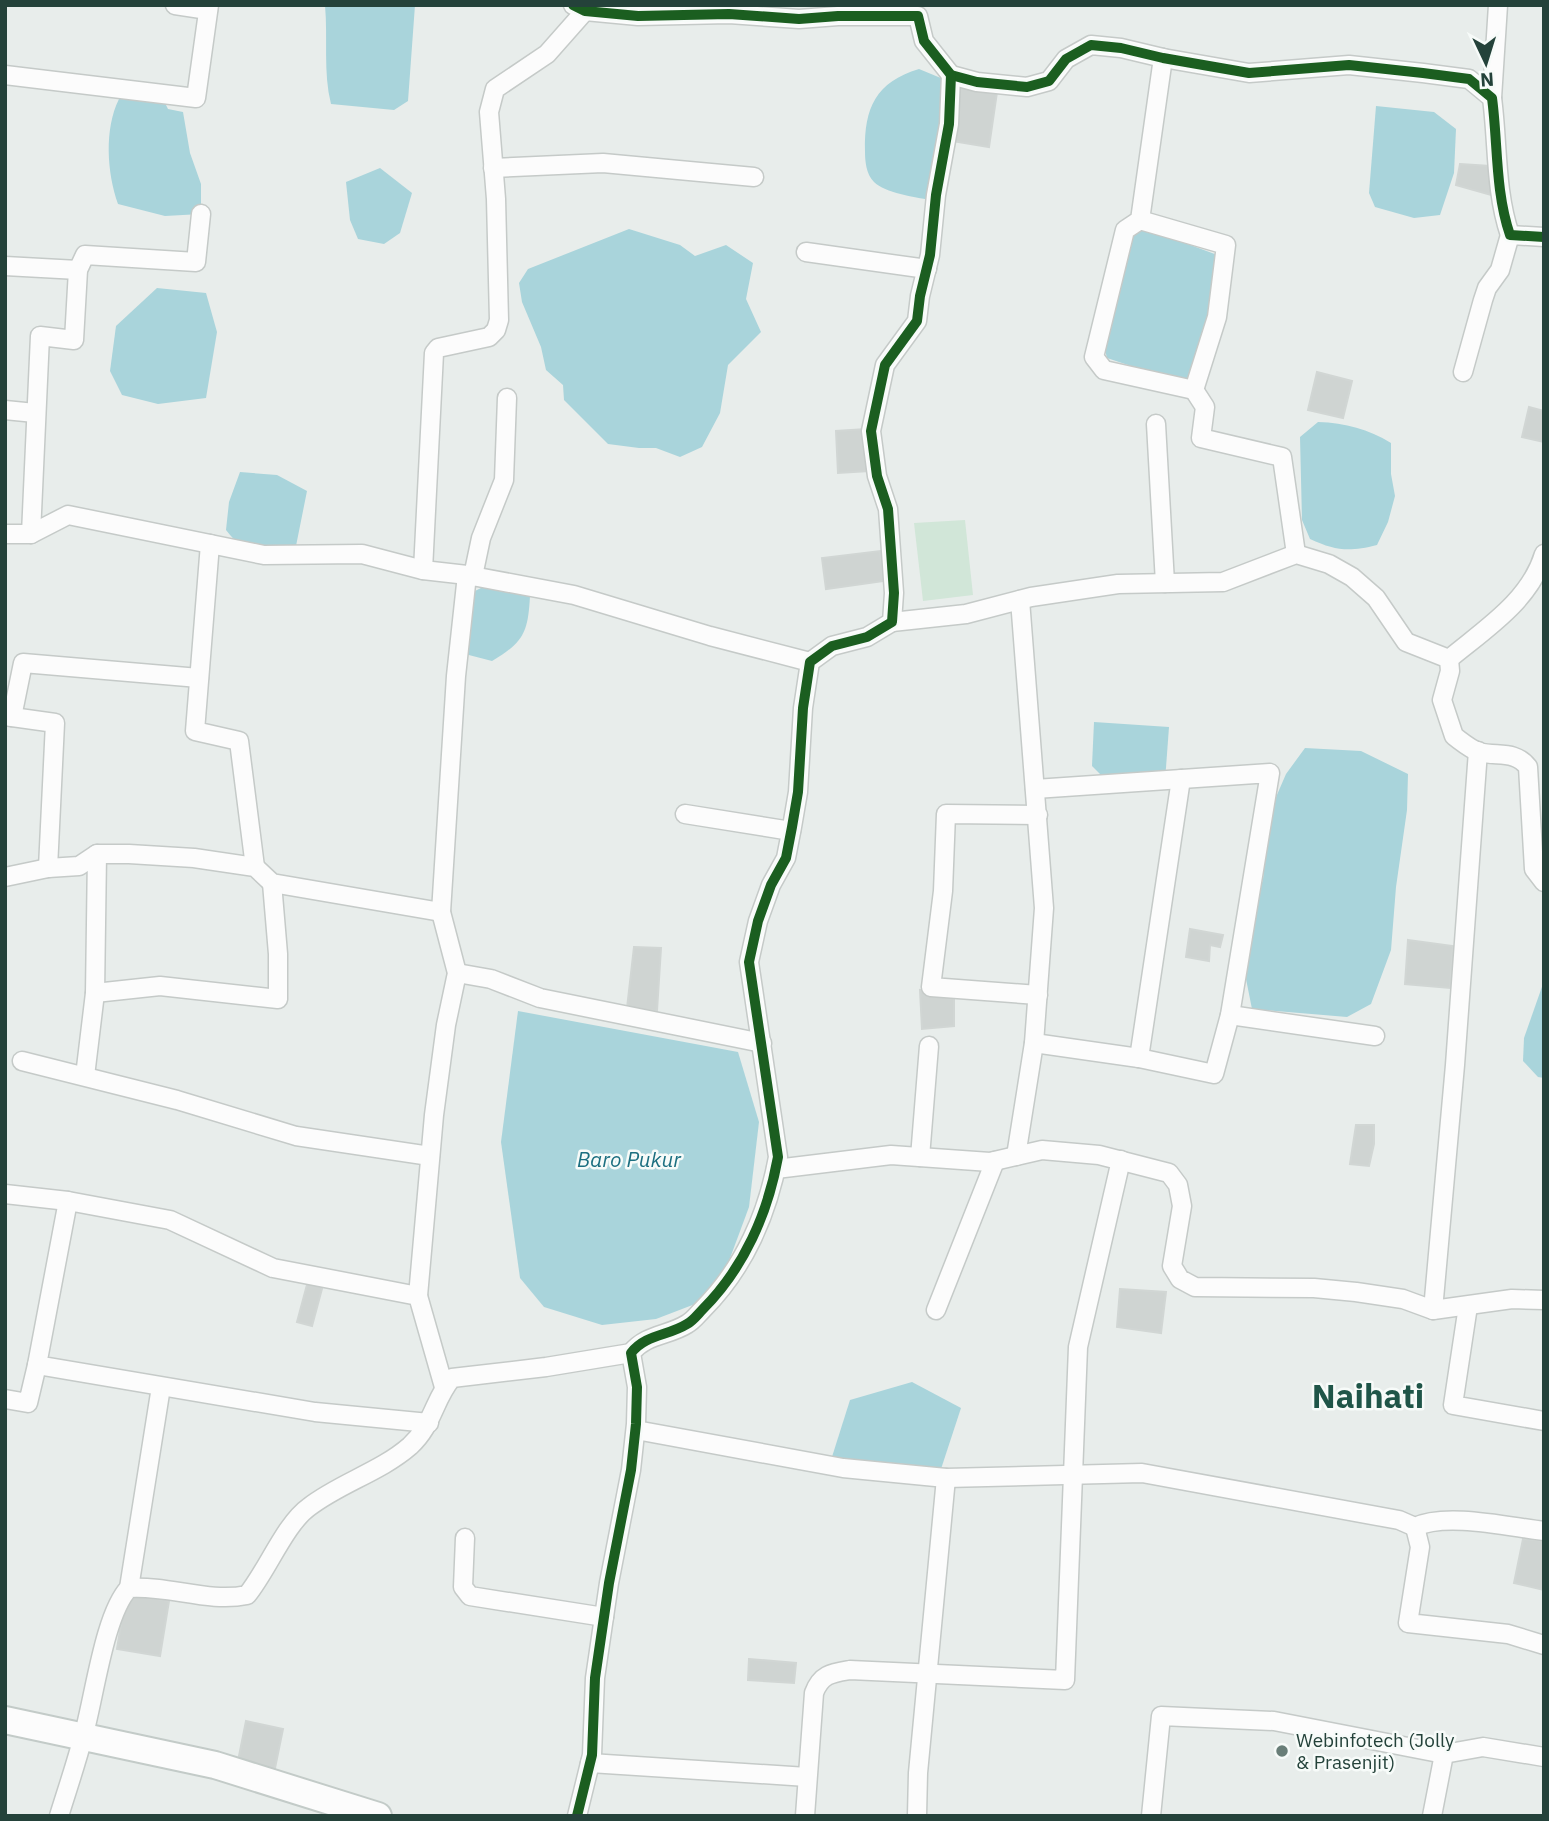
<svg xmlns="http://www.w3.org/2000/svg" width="1549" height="1821" viewBox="0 0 1549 1821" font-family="'IBM Plex Sans',sans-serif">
<rect width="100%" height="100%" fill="#e8edeb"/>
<polygon fill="#d1e6d8" points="965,520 973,595 923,601 914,523"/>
<g fill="#a9d4db">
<path d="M325 5H415L408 101 394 110 331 104C323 72 328 39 325 5Z"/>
<path d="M919 69 948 81 930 200C915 197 885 193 874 182 866 174 865 161 865 151 864 108 876 82 919 69Z"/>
<path d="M135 95 164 101 168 109 183 112 190 153 201 184V214L165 216 118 204C107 173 104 129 119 99Z"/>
<polygon points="1376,106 1434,112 1456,129 1454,173 1440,215 1414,218 1375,207 1369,193"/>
<polygon points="380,168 412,193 400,233 384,244 358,239 350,220 346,182"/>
<polygon points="629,229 680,245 695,256 726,245 753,263 746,299 761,332 728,365 720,413 702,447 680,457 656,448 639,448 608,444 564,400 563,385 546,370 541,347 522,302 519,283 528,269"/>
<polygon points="1138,229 1177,240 1220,256 1217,288 1193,380 1164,377 1107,358 1105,350 1126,247"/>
<polygon points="157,288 206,293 217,332 206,398 158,404 122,395 110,371 116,326"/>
<path d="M1318 422C1346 423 1368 429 1391 443V474L1395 496 1388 522 1377 545C1349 552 1336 551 1310 539L1302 520 1300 437Z"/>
<path d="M240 472 277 475 307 491 296 546C263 555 249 560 226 530L229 502Z"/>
<path d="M487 585 530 596C528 632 524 642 492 661L465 654 473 592Z"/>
<polygon points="1094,722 1169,727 1165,781 1109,783 1092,766"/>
<polygon points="1305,748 1361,751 1408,774 1407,810 1396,887 1391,950 1371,1004 1347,1017 1252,1009 1245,974 1246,942 1263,879 1270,811 1286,774"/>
<polygon points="1544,981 1544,1078 1538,1077 1523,1061 1524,1038"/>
<polygon points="518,1011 738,1052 759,1122 749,1207 716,1296 656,1319 602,1325 544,1307 520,1278 501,1142"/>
<polygon points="912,1382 961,1408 940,1472 831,1460 850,1400"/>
</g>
<g fill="#cfd4d2" stroke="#d1d6d4" stroke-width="2">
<polygon points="960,87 997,92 989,147 952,141"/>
<polygon points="1460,164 1490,166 1491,195 1456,185"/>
<polygon points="1317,372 1352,381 1343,418 1308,410"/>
<polygon points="1529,407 1544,411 1544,442 1522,437"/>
<polygon points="866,429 869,471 838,473 836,431"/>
<polygon points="880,551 884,581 826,589 822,558"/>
<polygon points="1190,929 1223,935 1220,947 1210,945 1209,961 1186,957"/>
<polygon points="1408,940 1453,946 1450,988 1405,984"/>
<polygon points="634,947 661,948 657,1011 627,1008"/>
<polygon points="920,990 954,994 954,1026 922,1029"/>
<polygon points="1356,1125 1374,1125 1374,1144 1369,1166 1350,1164"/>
<polygon points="308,1281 323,1285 312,1326 297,1322"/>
<polygon points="1120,1289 1166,1292 1161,1333 1117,1327"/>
<polygon points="1523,1539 1544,1541 1544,1590 1514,1583"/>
<polygon points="126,1594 169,1601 160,1656 117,1649"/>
<polygon points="749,1659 796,1663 794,1683 748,1680"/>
<polygon points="246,1721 283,1729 274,1773 237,1766"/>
</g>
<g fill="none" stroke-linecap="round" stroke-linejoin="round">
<g stroke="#c5cac8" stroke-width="21">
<g id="street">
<polyline points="175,5 208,10"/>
<path d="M573 5 585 11 638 16 729 14 799 19 838 16H918L924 41 951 75 977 82 1027 87 1049 81 1066 59 1091 45 1121 48 1163 58 1249 73 1349 65 1423 73 1469 79 1492 98C1498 143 1495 191 1510 235L1544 237"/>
<polyline points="5,75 196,98 209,5"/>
<polyline points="1492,98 1498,5"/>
<polyline points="493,168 603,163 754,177"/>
<polyline points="1140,220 1226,245 1217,317 1194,390 1104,370 1094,357 1125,230 1140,220 1163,58"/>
<polyline points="806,252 927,269"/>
<polyline points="5,266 78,270"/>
<polyline points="1463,372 1483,300 1487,288 1500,270 1510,235"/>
<polyline points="1194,390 1205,407 1201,438 1282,457 1296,554"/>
<polyline points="5,410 35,413"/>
<polyline points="1156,424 1165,583"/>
<polyline points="5,534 31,534 68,515 264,555 362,554 423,570 467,575"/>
<polyline points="31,534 40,336 74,340 78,270 85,255 196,262 201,214"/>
<polyline points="210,544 195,731 239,741 255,867"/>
<polyline points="423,570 434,353 438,348 489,337 496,330 499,320 496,199 489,112 495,89 547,54 585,11"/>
<polyline points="473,576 481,538 504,480 507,398"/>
<path d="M892 622 966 614 1031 597 1118 584 1223 582 1296 554 1329 564 1352 577 1376 598 1406 642 1449 659 1450 671 1442 700 1454 736C1461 741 1470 749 1479 752 1497 757 1515 750 1528 767L1534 869 1544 882"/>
<path d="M1449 659C1485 629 1530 601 1544 554"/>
<polyline points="5,716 55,723 48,868"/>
<polyline points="12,717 23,663 199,678"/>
<polyline points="685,814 791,831"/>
<polyline points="1038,815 946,814 943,891 931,987 1038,995"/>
<polyline points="97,854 95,993 160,986 278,999 278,954 272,883"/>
<polyline points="5,877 48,868 79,866 97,854 129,854 194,858 255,867 272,883 441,912"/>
<polyline points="457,973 491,979 540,998 762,1043"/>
<polyline points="1230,1015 1375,1036"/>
<polyline points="1034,1043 1139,1058 1214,1074 1230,1015 1270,773 1035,789"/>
<polyline points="1139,1058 1181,779"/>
<polyline points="22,1061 177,1100 296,1136 430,1156"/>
<polyline points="85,1076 95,993"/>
<polyline points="1016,1156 1034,1043 1044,908 1020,600"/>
<polyline points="920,1157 929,1046"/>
<polyline points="776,1169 891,1155 990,1162 1042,1150 1099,1155 1169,1173 1178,1185 1182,1206 1172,1266 1180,1279 1195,1287 1314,1288 1356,1292 1403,1299 1433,1310 1512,1299 1544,1300"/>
<polyline points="5,1194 68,1201 170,1220 273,1268 418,1296 444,1387"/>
<polyline points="68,1201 37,1365 315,1412 429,1423"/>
<polyline points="418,1296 434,1115 446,1025 457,973 441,912 456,676 467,575 574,595 710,636 810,662"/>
<polyline points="1468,1306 1453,1405 1544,1421"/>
<polyline points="936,1310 995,1161"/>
<polyline points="1433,1310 1455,1065 1478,751"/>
<polyline points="5,1399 28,1403 37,1365"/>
<path d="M636 1430 843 1468 946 1478 1142 1473 1399 1520 1415 1527C1446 1512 1509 1527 1544 1531"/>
<polyline points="1415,1527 1420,1547 1408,1623 1508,1634 1544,1645"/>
<polyline points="465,1538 463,1587 470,1596 604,1617"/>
<polyline points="129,1588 161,1387"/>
<polyline points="590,1763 807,1777"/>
<path d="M59 1816C67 1790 76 1764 83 1737 94 1700 104 1614 129 1588 169 1585 208 1603 247 1595 267 1571 285 1524 309 1507 340 1483 380 1472 410 1446 433 1425 434 1399 452 1378L546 1367 631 1353"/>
<path d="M577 1816 592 1755 595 1678 609 1583 631 1470 636 1424 637 1387 631 1353C646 1334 668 1336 687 1324 693 1321 698 1314 703 1309 744 1268 768 1213 778 1157L749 962 758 921 771 885 786 858 792 827 798 792 803 708 810 662 832 646 867 637 892 622 894 593 888 509 877 476 871 431 885 365 917 321 920 296 930 255 936 195 949 124 951 75"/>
<path d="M805 1816 814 1693C821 1674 832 1673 850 1670L1065 1680 1078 1347 1121 1160"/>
<polyline points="917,1816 918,1773 946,1478"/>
<polyline points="1151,1816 1161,1716 1274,1721 1444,1754"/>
<polyline points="1432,1816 1444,1754 1483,1747 1544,1757"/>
</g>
</g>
<g stroke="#c3cbc8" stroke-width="30">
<polyline id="secondary" points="5,1720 215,1765 378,1816"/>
</g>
<use href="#street" stroke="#fcfcfc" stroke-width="18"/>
<use href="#secondary" stroke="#fcfcfc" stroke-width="26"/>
<g stroke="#f7fbf9" stroke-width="15">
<g id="cycleway">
<path d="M573 5 585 11 638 16 729 14 799 19 838 16H918L924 41 951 75 977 82 1027 87 1049 81 1066 59 1091 45 1121 48 1163 58 1249 73 1349 65 1423 73 1469 79 1492 98C1498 143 1495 191 1510 235L1544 237"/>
<path d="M577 1816 592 1755 595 1678 609 1583 631 1470 636 1424 637 1387 631 1353C646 1334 668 1336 687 1324 693 1321 698 1314 703 1309 744 1268 768 1213 778 1157L749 962 758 921 771 885 786 858 792 827 798 792 803 708 810 662 832 646 867 637 892 622 894 593 888 509 877 476 871 431 885 365 917 321 920 296 930 255 936 195 949 124 951 75"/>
</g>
</g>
<use href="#cycleway" stroke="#1b5e20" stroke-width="10"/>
</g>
<circle fill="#697e78" stroke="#f7fbf9" stroke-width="2.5" cx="1282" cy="1751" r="7"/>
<g text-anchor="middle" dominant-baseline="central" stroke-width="5" stroke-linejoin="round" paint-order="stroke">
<g font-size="19" fill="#24423a" stroke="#f7fbf9" text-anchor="start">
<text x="1296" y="1740">Webinfotech (Jolly<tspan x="1296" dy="22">&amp; Prasenjit)</tspan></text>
</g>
<g font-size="21" font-style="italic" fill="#1c6f80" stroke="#f7fbf9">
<text x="629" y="1159">Baro Pukur</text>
</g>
<g font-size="33" font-weight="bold" fill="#1f5548" stroke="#f7fbf9">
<text x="1368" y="1395">Naihati</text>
</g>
</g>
<rect width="1549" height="1821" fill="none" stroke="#24423a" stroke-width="14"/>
<g transform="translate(1486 63) rotate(176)" stroke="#f7fbf9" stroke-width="5" paint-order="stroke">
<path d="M0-5L12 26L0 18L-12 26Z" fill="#24423a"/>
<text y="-10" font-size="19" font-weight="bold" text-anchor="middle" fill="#24423a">N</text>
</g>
</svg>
